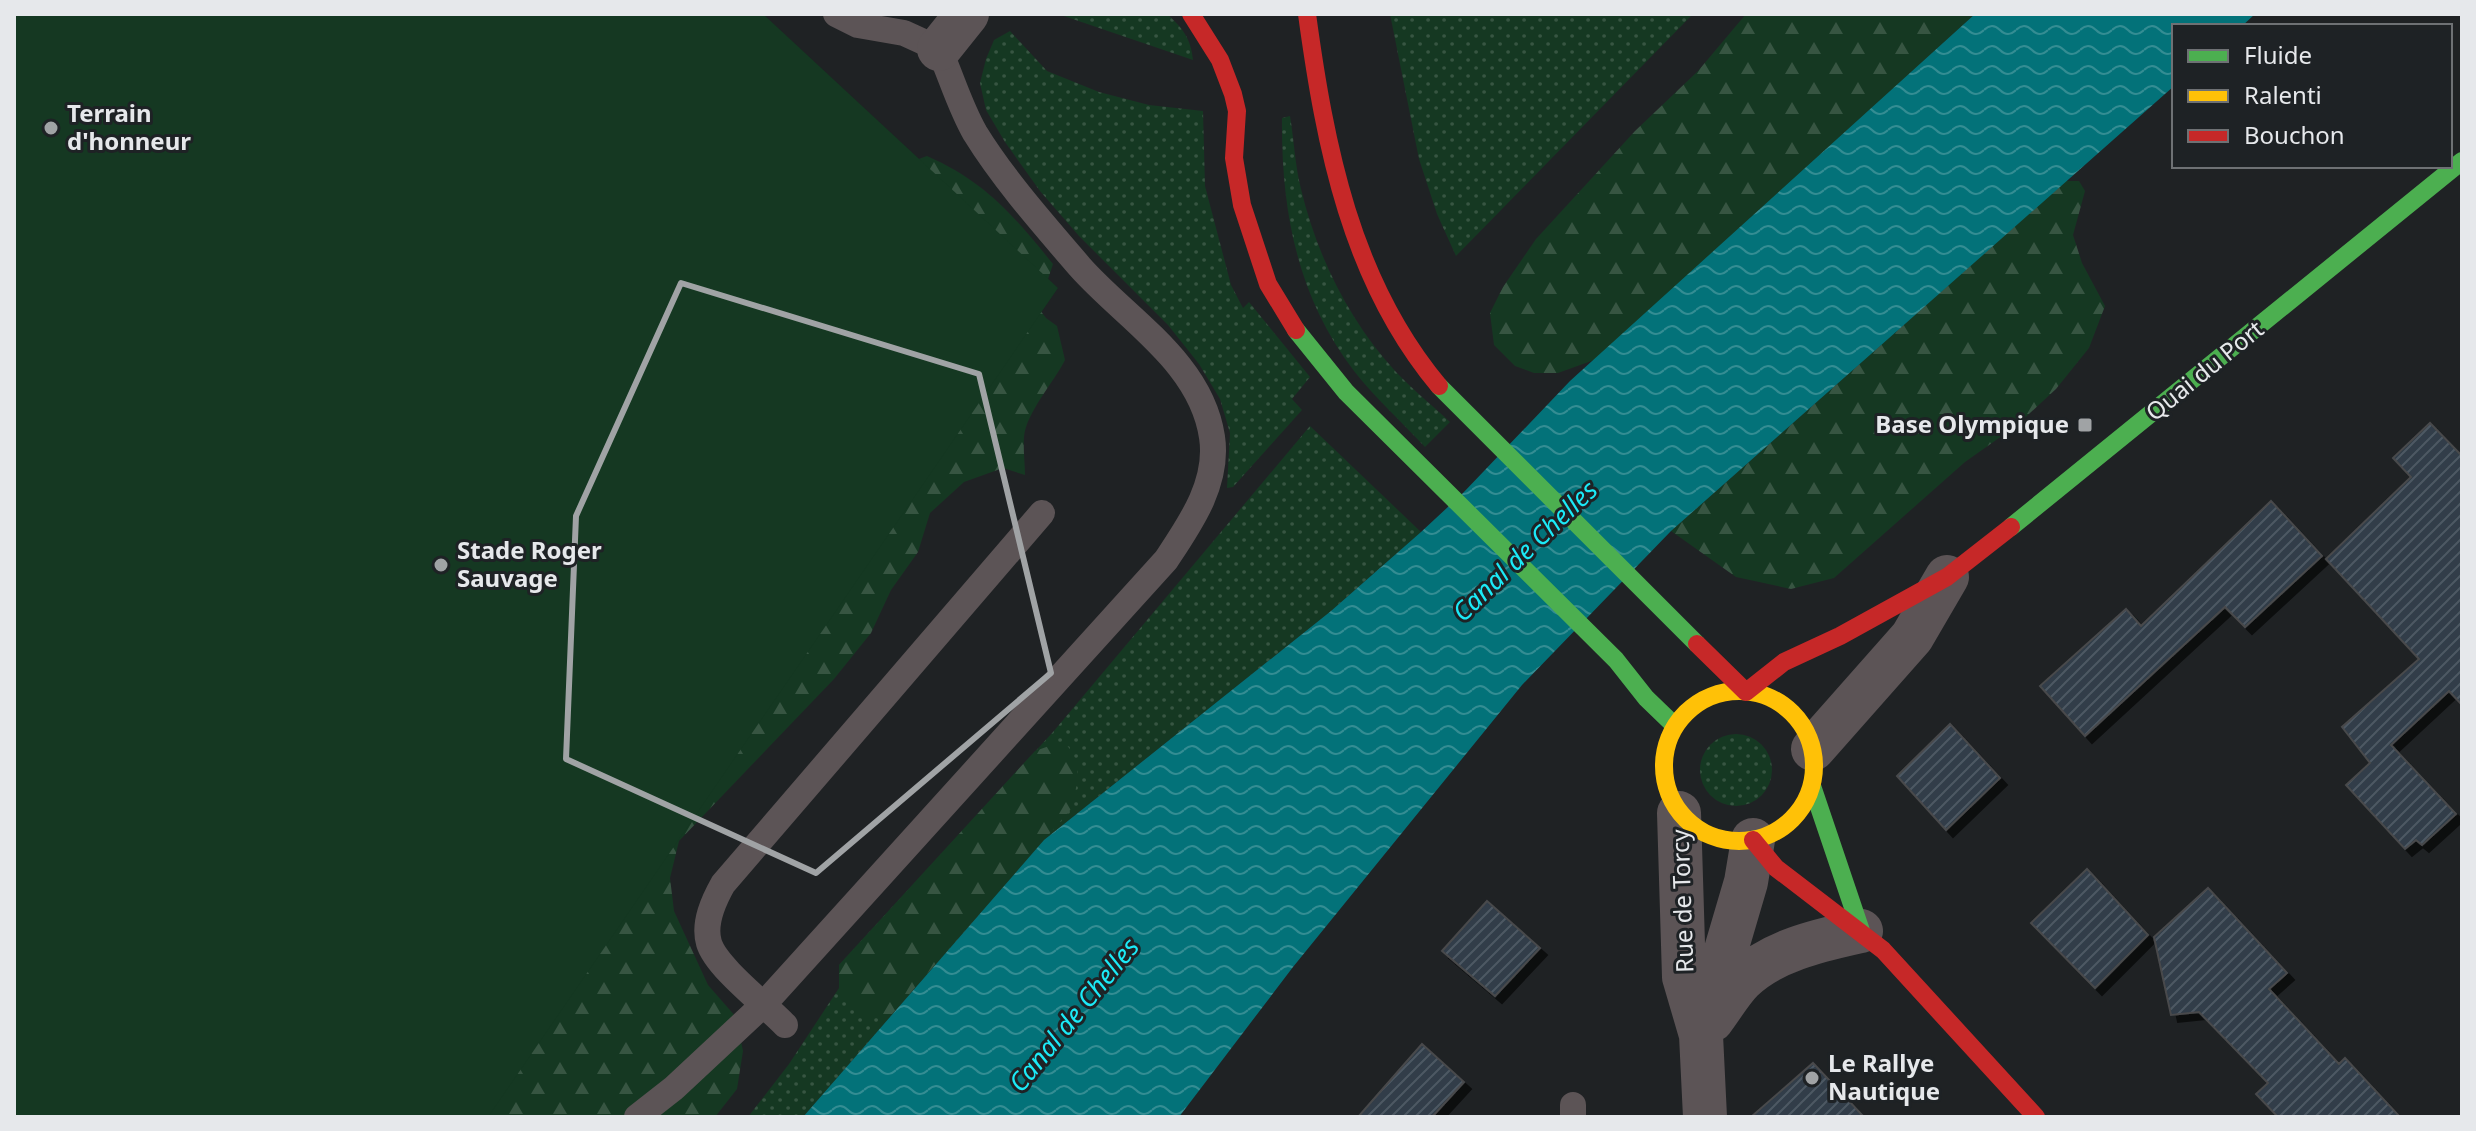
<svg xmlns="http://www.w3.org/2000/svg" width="2476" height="1131" viewBox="0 0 2476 1131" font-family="'Noto Sans',sans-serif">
<defs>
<pattern id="green-dots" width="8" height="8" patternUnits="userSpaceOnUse" patternTransform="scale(2)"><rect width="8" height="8" fill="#153822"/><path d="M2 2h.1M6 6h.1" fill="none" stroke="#375542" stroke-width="1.8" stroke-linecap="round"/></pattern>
<pattern id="forest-firs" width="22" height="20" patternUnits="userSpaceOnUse" patternTransform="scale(2)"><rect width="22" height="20" fill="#153822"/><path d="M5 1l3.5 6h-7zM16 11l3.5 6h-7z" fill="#375542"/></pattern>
<pattern id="water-waves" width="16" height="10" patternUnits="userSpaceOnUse" patternTransform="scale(2)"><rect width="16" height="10" fill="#037279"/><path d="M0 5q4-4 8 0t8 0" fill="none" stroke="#348d93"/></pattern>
<pattern id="building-hatch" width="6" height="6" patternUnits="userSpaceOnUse" patternTransform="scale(2)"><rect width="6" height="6" fill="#303c48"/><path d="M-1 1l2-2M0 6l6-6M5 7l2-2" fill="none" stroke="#4e5863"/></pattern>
<filter id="shadow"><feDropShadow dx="7" dy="7" stdDeviation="0" flood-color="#0009"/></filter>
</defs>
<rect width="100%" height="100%" fill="#1f2224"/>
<path fill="url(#green-dots)" d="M 1058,14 L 1167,14 C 1183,28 1191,39 1193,60 Z
M 1390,14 L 1693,14 L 1456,256 L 1437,214 L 1419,159 Z
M 1010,31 L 1047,71 L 1099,92 L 1149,105 L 1203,111 L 1205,186 L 1231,285 L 1243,308 L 1249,302 L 1310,377 L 1292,399 L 1302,410 L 1233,487 L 1227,488 L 1230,433 L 1220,399 L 1199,364 L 1168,325 L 1079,236 L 1040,191 L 1005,142 L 986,110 L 980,83 L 986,59 L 994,40 Z
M 1290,116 C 1294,140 1295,166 1301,189 C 1317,256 1349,321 1396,372 C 1413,390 1432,405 1450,422 L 1425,447 C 1402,422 1375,398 1354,371 C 1297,297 1281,209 1282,118 Z
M 1310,426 L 1421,532 L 1331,611 L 1044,840 L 803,1117 L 748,1117 L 789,1064 L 839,988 L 839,965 L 1053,732 Z
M1700 770a36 36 0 1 1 72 0a36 36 0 1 1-72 0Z"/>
<path fill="url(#forest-firs)" d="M 1746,14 L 1975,14 L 1594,360 L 1558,373 L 1534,373 L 1515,366 L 1494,345 L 1490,313 L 1503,287 L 1536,239 L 1635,131 L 1698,71 Z
M 927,156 C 986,182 1013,215 1053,264 L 1048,279 L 1033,301 L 1046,318 L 1057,326 L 1065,360 C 1054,382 1026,413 1024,437 C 1023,449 1025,463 1025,475 L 1003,468 L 964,482 L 930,513 L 918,552 L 891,590 L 871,633 L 834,679 L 679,841 L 670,878 L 674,911 L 708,985 L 736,1017 L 743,1051 L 737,1089 L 715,1117 L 373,1117 L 908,163 Z
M 2066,181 L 2079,181 L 2085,191 L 2073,235 L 2082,263 L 2105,306 L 2089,348 L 2056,389 L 2016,426 L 1965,462 L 1834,578 L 1791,589 L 1736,577 L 1671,531 Z
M 1066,744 C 1084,766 1077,781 1072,808 L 892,1014 L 864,1015 L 839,988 L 839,965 L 1035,751 L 1052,745 Z"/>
<path fill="#153822" d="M 14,14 L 763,14 L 1058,288 L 488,1117 L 14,1117 Z"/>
<path fill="url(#water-waves)" d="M 1975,14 L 2255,14 L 2242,26 L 2174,26 L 2174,86 L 1671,531 L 1522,685 L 1293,967 L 1179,1117 L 803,1117 L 1044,840 L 1331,611 L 1421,532 L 1463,493 L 1570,381 Z"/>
<path fill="url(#building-hatch)" stroke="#484a4c" stroke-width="2" filter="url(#shadow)" d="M 2430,423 L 2462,456 L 2462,705 L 2449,691 L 2391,745 L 2456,814 L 2422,845 L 2416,840 L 2405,849 L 2346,785 L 2370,763 L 2342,727 L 2419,659 L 2326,559 L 2411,477 L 2393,458 Z
M 2271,501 L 2322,556 L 2245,627 L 2225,607 L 2085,736 L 2040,686 L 2126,609 L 2141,626 Z
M 1950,724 L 2000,778 L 1946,830 L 1897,776 Z
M 2087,869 L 2148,935 L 2095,988 L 2031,923 Z
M 2208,888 L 2287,973 L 2269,989 L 2339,1064 L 2345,1058 L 2400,1117 L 2278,1117 L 2256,1094 L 2268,1083 L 2199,1012 L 2171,1015 L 2154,937 Z
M 1487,901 L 1540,948 L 1495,996 L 1442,951 Z
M 1422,1044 L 1464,1082 L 1432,1117 L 1358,1117 Z
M 1813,1063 L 1864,1117 L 1751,1117 Z"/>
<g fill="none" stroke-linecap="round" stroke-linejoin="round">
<path stroke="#5c5456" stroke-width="26" d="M 785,1025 C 766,1005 716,967 709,943 C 703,923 714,900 723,884 L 1042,513
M 1573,1105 L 1573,1117
M 637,1117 L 674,1088 L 764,1004 L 1166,560 C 1190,524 1219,483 1212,437 C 1201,362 1126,319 1080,267 C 1044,225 1004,180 975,133 C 960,107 951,76 939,49 L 904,33 L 858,25 L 836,14"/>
<path stroke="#5c5456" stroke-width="44" d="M 939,49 L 967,14
M 1813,749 L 1912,637 L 1947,577
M 1679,813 L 1684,977 L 1701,1035
M 1712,1020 C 1722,1007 1731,991 1742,980 C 1773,950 1821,940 1861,931
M 1705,1117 L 1701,1035 L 1746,882 L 1753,840"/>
<path stroke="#4caf50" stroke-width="18" d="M 1296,330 L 1346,392 L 1616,660 L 1646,698 L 1675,726
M 1439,386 L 1697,644
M 2011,527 L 2462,161
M 1812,786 L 1861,931"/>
<path stroke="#ffc107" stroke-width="18" d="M1664 766a75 75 0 1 1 150 0a75 75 0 1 1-150 0Z"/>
<path stroke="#c62828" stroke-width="18" d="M 1191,14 L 1220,60 L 1233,94 L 1237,111 L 1234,158 L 1242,205 L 1268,284 L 1296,330
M 1307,14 C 1325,146 1351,281 1439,386
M 1697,644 L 1746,692 L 1784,662 L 1840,636 L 1947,577 L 2011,527
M 1753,840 L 1776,868 L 1883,950 L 2036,1117"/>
</g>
<path fill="none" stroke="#a0a3a5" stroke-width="6" stroke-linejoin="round" d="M 681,283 L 979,374 L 1051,673 L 816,873 L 566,759 L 576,516 Z"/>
<g fill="#a0a3a5" stroke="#1e2225" stroke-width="3">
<circle cx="51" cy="128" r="8"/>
<rect x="2077" y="417" width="16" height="16" rx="4"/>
<circle cx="441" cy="565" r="8"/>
<circle cx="1812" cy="1078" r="8"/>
</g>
<g text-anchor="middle" stroke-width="6" stroke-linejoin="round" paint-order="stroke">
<g font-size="24" font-weight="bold" fill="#e6e8eb" stroke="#1e2225" text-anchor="start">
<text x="67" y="122">Terrain<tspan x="67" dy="28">d'honneur</tspan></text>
<text x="2069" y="433" text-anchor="end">Base Olympique</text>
<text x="457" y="559">Stade Roger<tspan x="457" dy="28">Sauvage</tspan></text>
<text x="1828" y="1072">Le Rallye<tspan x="1828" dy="28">Nautique</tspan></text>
</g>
<g font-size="24" fill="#e6e8eb" stroke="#1e2225">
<text transform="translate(2205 371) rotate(-39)" y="8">Quai du Port</text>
<text transform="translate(1683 901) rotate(-92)" y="8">Rue de Torcy</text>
</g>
<g font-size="26" font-style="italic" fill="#1beaf7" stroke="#1e2225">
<text transform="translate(1525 551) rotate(-44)" y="9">Canal de Chelles</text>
<text transform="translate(1074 1015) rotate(-51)" y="9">Canal de Chelles</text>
</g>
</g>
<rect width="2476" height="1131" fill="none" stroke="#e6e8eb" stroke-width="32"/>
<rect x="2172" y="24" width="280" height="144" fill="#1e2225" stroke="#6e7174" stroke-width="2"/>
<rect x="2188" y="50" width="40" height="12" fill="#4caf50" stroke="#6e7174" stroke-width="2"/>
<text x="2244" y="64" font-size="24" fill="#e6e8eb">Fluide</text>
<rect x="2188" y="90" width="40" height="12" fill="#ffc107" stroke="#6e7174" stroke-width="2"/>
<text x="2244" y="104" font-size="24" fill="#e6e8eb">Ralenti</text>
<rect x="2188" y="130" width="40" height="12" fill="#c62828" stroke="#6e7174" stroke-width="2"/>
<text x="2244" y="144" font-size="24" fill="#e6e8eb">Bouchon</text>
</svg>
